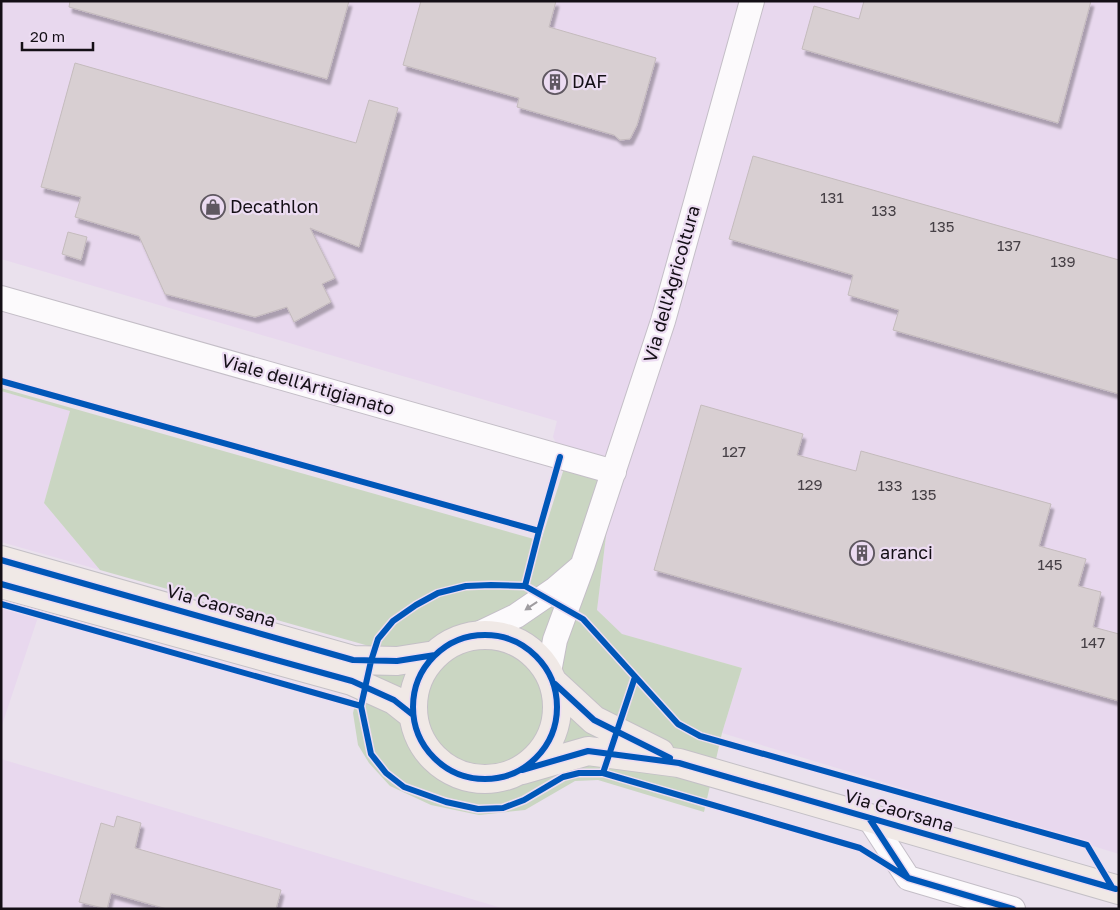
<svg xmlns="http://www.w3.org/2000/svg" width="1120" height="910" viewBox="0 0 1120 910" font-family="'Golos Text',sans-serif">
<defs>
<filter id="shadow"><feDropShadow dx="3" dy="5.5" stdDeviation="1" flood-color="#0004"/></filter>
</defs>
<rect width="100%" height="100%" fill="#eae1ed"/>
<path fill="#e8d8ee" d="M 1,1 L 1119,1 L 1119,854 L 722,733 L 742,668 L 621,634 L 597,610 L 614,471 L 566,462 L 553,437 L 557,421 L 1,259 Z
M 1,391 L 71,411 L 44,503 L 100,570 L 1,542 Z
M 1,602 L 39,614 L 1,728 Z
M 1,759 L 505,909 L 1,909 Z"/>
<path fill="#cad6c2" d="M 1,388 L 541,541 L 566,462 L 614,470 L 597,610 L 622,634 L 742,668 L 722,733 L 704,812 L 598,780 L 575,781 L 525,810 L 479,815 L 431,805 L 390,786 L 369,763 L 358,745 L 353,713 L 369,646 L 100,570 L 44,503 L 70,411 L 1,391 Z"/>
<path fill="#d8cfd2" stroke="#c4bbbd" filter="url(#shadow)" d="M 70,1 L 349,1 L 327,79 L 69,7 Z
M 421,1 L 556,1 L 549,27 L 656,58 L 637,125 L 630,139 L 620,140 L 614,135 L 517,107 L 519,98 L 403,65 Z
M 864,1 L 1091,1 L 1058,123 L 802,49 L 814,6 L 859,19 Z
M 75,63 L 356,143 L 369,100 L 398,108 L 359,247 L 310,228 L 335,278 L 322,284 L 331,302 L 294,322 L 287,307 L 255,317 L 165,294 L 139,236 L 75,217 L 81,197 L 41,187 Z
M 753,156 L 1119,260 L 1119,394 L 893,330 L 899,310 L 848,295 L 853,275 L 729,239 Z
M 68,232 L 87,237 L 81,260 L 62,254 Z
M 701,405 L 803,434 L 797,455 L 856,471 L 861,451 L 1051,504 L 1039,546 L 1086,559 L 1078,586 L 1101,592 L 1093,627 L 1119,634 L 1119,701 L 654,570 Z
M 117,816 L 141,823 L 135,848 L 281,890 L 276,909 L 167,909 L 111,893 L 107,909 L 79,902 L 101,823 L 114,827 Z"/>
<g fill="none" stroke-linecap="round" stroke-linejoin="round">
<defs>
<path id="street" d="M 1,298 L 614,472
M 474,636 L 516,616 L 554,590 L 582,566
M 549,672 L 555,640 L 583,564 L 663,321 L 752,1
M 869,818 L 908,878 L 1013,909"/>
<path id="primary" d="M 1,560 L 353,660 L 397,661 L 435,655
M 1,584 L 352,681 L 394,700 L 413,715
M413 707a72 72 0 1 1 144 0a72 72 0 1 1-144 0Z
M 555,684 L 594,720 L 660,753
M 522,770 L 588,751 L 679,763 L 1119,890"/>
</defs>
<use href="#street" stroke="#c4bec7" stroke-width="26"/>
<use href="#primary" stroke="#c4c0c6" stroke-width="30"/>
<use href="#street" stroke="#fcfafc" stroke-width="24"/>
<use href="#primary" stroke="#f0e9e6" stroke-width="28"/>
<defs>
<path id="cycleway" d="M 1,381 L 539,531 L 525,586
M 539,531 L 560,457
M 1,560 L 353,660 L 397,661 L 435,655
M 1,584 L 352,681 L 394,700 L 413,715
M 1,604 L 361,706 L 371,754 L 386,773 L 404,787 L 446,802 L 478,809 L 503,808 L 524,800 L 563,777 L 579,773 L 603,773 L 860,848 L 908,878
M413 707a72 72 0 1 1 144 0a72 72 0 1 1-144 0Z
M 555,684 L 594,720 L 670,758
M 361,706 L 371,661 L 378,639 L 393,621 L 416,605 L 438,593 L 466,586 L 491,585 L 525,586 L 583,619 L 678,724 L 700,736 L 1087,845 L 1112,887
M 522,770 L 588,751 L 679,763 L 1116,889
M 603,773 L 635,677
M 869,818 L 908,878 L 1013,909"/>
</defs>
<use href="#cycleway" stroke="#ecdcf2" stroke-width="9"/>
<use href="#cycleway" stroke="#0057b8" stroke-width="6"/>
</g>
<defs><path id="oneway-solid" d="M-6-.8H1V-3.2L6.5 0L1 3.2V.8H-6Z" transform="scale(1.25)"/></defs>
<use fill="#9f9ca0" href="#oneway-solid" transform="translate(531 606) rotate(146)"/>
<defs>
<symbol id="building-ring" viewBox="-11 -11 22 22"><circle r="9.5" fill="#ecdcf2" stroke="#5f5861" stroke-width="1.5"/><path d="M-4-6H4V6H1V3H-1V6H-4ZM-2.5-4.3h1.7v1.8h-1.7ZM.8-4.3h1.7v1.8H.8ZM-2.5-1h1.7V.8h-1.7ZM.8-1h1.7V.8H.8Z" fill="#5f5861"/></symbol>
<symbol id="shop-ring" viewBox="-11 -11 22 22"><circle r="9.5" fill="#ecdcf2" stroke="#5f5861" stroke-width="1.5"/><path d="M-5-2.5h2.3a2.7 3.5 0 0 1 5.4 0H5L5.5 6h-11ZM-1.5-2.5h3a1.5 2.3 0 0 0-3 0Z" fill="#5f5861"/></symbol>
</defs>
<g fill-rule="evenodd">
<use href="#building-ring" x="541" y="68" width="28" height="28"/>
<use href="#shop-ring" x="199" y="193" width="28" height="28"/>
<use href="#building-ring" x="848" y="539" width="28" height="28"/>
</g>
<g text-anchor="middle" stroke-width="4.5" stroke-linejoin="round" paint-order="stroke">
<g font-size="15" fill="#464046">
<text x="832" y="203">131</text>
<text x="884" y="216">133</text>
<text x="942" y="232">135</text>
<text x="1009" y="251">137</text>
<text x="1063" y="267">139</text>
<text x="734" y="457">127</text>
<text x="810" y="490">129</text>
<text x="890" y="491">133</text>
<text x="924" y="500">135</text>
<text x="1050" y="570">145</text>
<text x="1093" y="648">147</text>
</g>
<g font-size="18" fill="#140f16" stroke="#ecdcf2" text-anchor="start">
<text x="572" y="88">DAF</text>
<text x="230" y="213">Decathlon</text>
<text x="880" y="559">aranci</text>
</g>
<g font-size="18" fill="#140f16" stroke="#ecdcf2">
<text transform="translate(672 284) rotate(-74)" y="6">Via dell'Agricoltura</text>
<text transform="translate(308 385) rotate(16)" y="6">Viale dell'Artigianato</text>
<text transform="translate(221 606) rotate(16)" y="6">Via Caorsana</text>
<text transform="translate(899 811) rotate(16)" y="6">Via Caorsana</text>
</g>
</g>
<rect width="1120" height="910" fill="none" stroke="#140f16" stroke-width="5"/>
<path d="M22 42v8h71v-8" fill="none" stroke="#140f16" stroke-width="2.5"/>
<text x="30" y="42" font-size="15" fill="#140f16" stroke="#ecdcf2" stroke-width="4" paint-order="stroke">20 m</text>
</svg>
